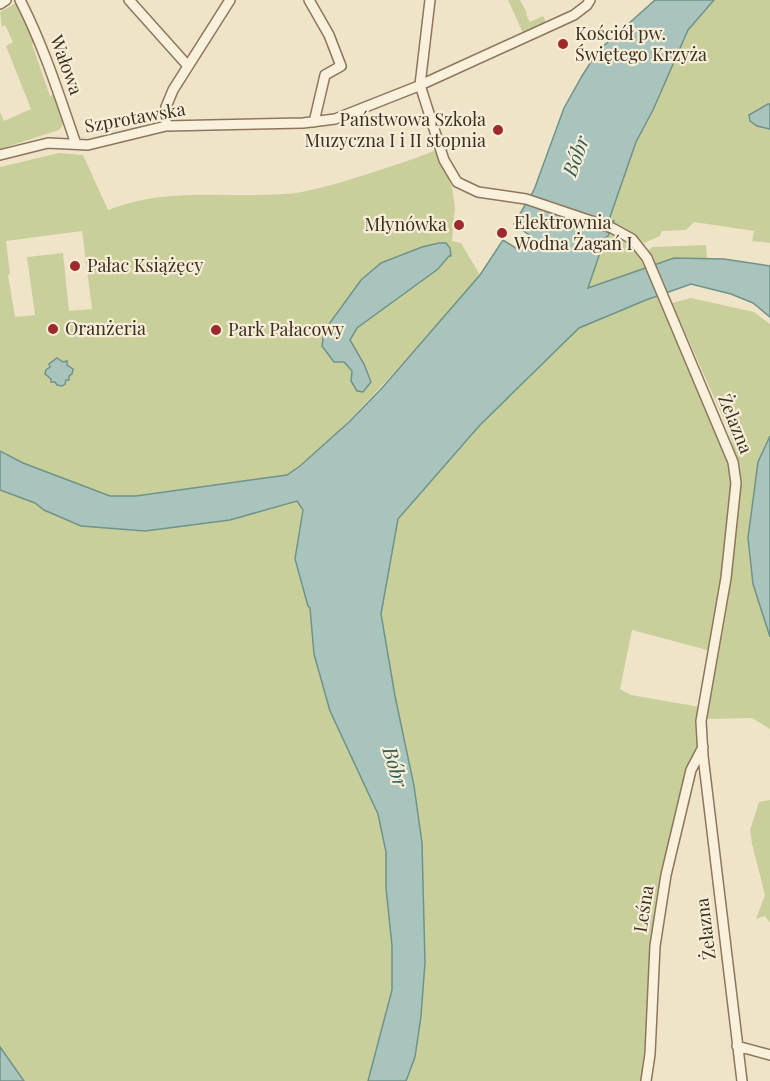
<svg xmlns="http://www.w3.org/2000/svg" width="770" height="1081" viewBox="0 0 770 1081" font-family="'Playfair Display',serif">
<rect width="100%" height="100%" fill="#f0e4c8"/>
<path fill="#c9cf9b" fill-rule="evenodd" d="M 508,0 L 520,0 L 527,13 L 526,15 L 530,22 L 543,16 L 546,22 L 523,33 Z
M 714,0 L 770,0 L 770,104 L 749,115 L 765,128 L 770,129 L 770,243 L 752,241 L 754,231 L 694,222 L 686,230 L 662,231 L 660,236 L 644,243 L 634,234 L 609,220 L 636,142 L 653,110 L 688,30 Z
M 16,3 L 35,41 L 32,44 L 50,96 L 55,94 C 59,106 69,121 59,130 L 0,149 L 0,112 L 4,121 L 31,109 L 6,46 L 13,42 L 5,25 L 2,27 L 0,12 Z
M 437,150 L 452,188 L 455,207 L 452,241 L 461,243 L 480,275 C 440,321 401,366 359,410 C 337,433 314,457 287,475 L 136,496 L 110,496 L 23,463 L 0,451 L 0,167 L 59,153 L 83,155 L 108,210 C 165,187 225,198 284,194 C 304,193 323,187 342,182 C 374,172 406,162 437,150 ZM 82,231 L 92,309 L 69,311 L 63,253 L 27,257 L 35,315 L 15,317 L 8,275 L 10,274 L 6,241 Z
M 609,233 C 628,240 637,251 645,268 L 588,288 L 605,238 Z
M 706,245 L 707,258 L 674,258 L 655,264 L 648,251 L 652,247 Z
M 657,295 L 716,432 L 730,469 L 732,484 L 731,515 L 711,651 L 632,630 L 620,689 L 631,695 L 700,707 L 697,729 L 698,748 L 690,761 L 684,791 L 668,853 L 641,1081 L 406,1081 L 415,1057 L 421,1016 L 425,963 L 414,786 L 395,696 L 381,614 L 398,519 L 480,425 L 579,328 Z
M 691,298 L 754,312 L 770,324 L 770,436 L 758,462 L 748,538 L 770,637 L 770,729 L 752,718 L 707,719 L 728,599 L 741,480 L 729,431 L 672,303 Z
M 0,490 L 35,503 L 44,510 L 81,526 L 145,531 L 230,520 L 297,501 L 303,510 L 295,559 L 308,606 L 310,608 L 330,711 L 378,814 L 386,852 L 386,888 L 392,946 L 392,990 L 368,1081 L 24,1081 L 0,1047 Z
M 770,800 L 770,923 L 765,916 L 756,919 L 765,895 L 752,844 L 750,830 L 759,802 Z"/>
<path fill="#a9c4bc" stroke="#6f938a" stroke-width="1.5" d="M 655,0 L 714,0 L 688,30 L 653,110 L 636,142 L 609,220 L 614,221 L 608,236 L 605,238 L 588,288 L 674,258 L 724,259 L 770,266 L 770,317 L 753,303 L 731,294 L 691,284 L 646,300 L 579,328 L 480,425 L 398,519 L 381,614 L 395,696 L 414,786 L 422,843 L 425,963 L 421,1016 L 415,1057 L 406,1081 L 368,1081 L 392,990 L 392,946 L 386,888 L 386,852 L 378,814 L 330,711 L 314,654 L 310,608 L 308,606 L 295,559 L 303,510 L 297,501 L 230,520 L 145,531 L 81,526 L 44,510 L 35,503 L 0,490 L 0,451 L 23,463 L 110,496 L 136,496 L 287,475 L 300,466 L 349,422 L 382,388 L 480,275 L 503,240 L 519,250 L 529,235 L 514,224 L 534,190 L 564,108 L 582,76 L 598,51 Z
M 768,104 L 770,104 L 770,129 L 757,126 L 750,121 L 749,115 Z
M 439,243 L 446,243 L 450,248 L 451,256 L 449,256 L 438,269 L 357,328 L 350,340 L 364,364 L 371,382 L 363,392 L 357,391 L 351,381 L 352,371 L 344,362 L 334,362 L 322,346 L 324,331 L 361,280 L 381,263 L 422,247 Z
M 57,358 L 63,362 L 67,361 L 67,365 L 73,369 L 72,374 L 69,376 L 69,380 L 66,380 L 65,384 L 62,386 L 57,385 L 55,382 L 51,382 L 51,379 L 45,374 L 46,370 L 50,367 L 49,364 Z
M 770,436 L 770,637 L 753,584 L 748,538 L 758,462 Z
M 0,1047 L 24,1081 L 0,1081 Z"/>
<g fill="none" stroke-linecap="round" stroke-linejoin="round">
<defs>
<path id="minor" d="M 20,0 C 44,47 59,95 76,144
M 129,0 L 188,66
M 309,0 L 329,35 L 341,66 L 325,75 L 314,122
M 430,0 L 420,85 L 444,160 L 457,182 L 478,192 L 526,199 L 612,228 L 632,239 L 647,258 L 733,462 L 736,483 L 726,578 L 701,721 L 703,756 L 742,1081
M 0,4 L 6,0
M 166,126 L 166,107 L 173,90 L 230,0
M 0,155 L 48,143 L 88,145 L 166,126 L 303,123 L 335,119 L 416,87 L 574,15 L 587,5 L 590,0
M 737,1046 L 770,1055
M 646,1081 L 650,1054 L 655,946 L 666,875 L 691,770 L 703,747"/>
</defs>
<use href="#minor" stroke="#8d765c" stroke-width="12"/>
<use href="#minor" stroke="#faf1dc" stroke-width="9"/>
</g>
<g fill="#9e2a2b" stroke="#f7eed8" stroke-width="2">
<circle cx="563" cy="44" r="6"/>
<circle cx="498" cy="130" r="6"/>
<circle cx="459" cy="225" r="6"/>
<circle cx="502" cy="233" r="6"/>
<circle cx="75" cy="266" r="6"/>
<circle cx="53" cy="329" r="6"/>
<circle cx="216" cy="330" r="6"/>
</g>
<g text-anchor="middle" stroke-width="4.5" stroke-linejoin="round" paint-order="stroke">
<g font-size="18" fill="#3d2e20" stroke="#f7eed8" text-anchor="start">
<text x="575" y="40">Kościół pw.<tspan x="575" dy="21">Świętego Krzyża</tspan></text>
<text x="486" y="126" text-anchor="end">Państwowa Szkoła<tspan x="486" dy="21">Muzyczna I i II stopnia</tspan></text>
<text x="514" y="229">Elektrownia<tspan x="514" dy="21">Wodna Żagań I</tspan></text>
<text x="447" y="231" text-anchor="end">Młynówka</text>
<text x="87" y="272">Pałac Książęcy</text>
<text x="65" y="335">Oranżeria</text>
<text x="228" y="336">Park Pałacowy</text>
</g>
<g font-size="18" fill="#3d2e20" stroke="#f7eed8">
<text transform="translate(66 65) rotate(70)" y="6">Wałowa</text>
<text transform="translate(135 118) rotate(-10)" y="6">Szprotawska</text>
<text transform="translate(735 424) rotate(68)" y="6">Żelazna</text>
<text transform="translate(644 909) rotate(-81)" y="6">Leśna</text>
<text transform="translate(706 929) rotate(-97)" y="6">Żelazna</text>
</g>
<g font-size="20" font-style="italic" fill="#2f5d5a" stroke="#f7eed8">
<text transform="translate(576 156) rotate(-70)" y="7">Bóbr</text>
<text transform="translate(395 767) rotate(73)" y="7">Bóbr</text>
</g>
</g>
</svg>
